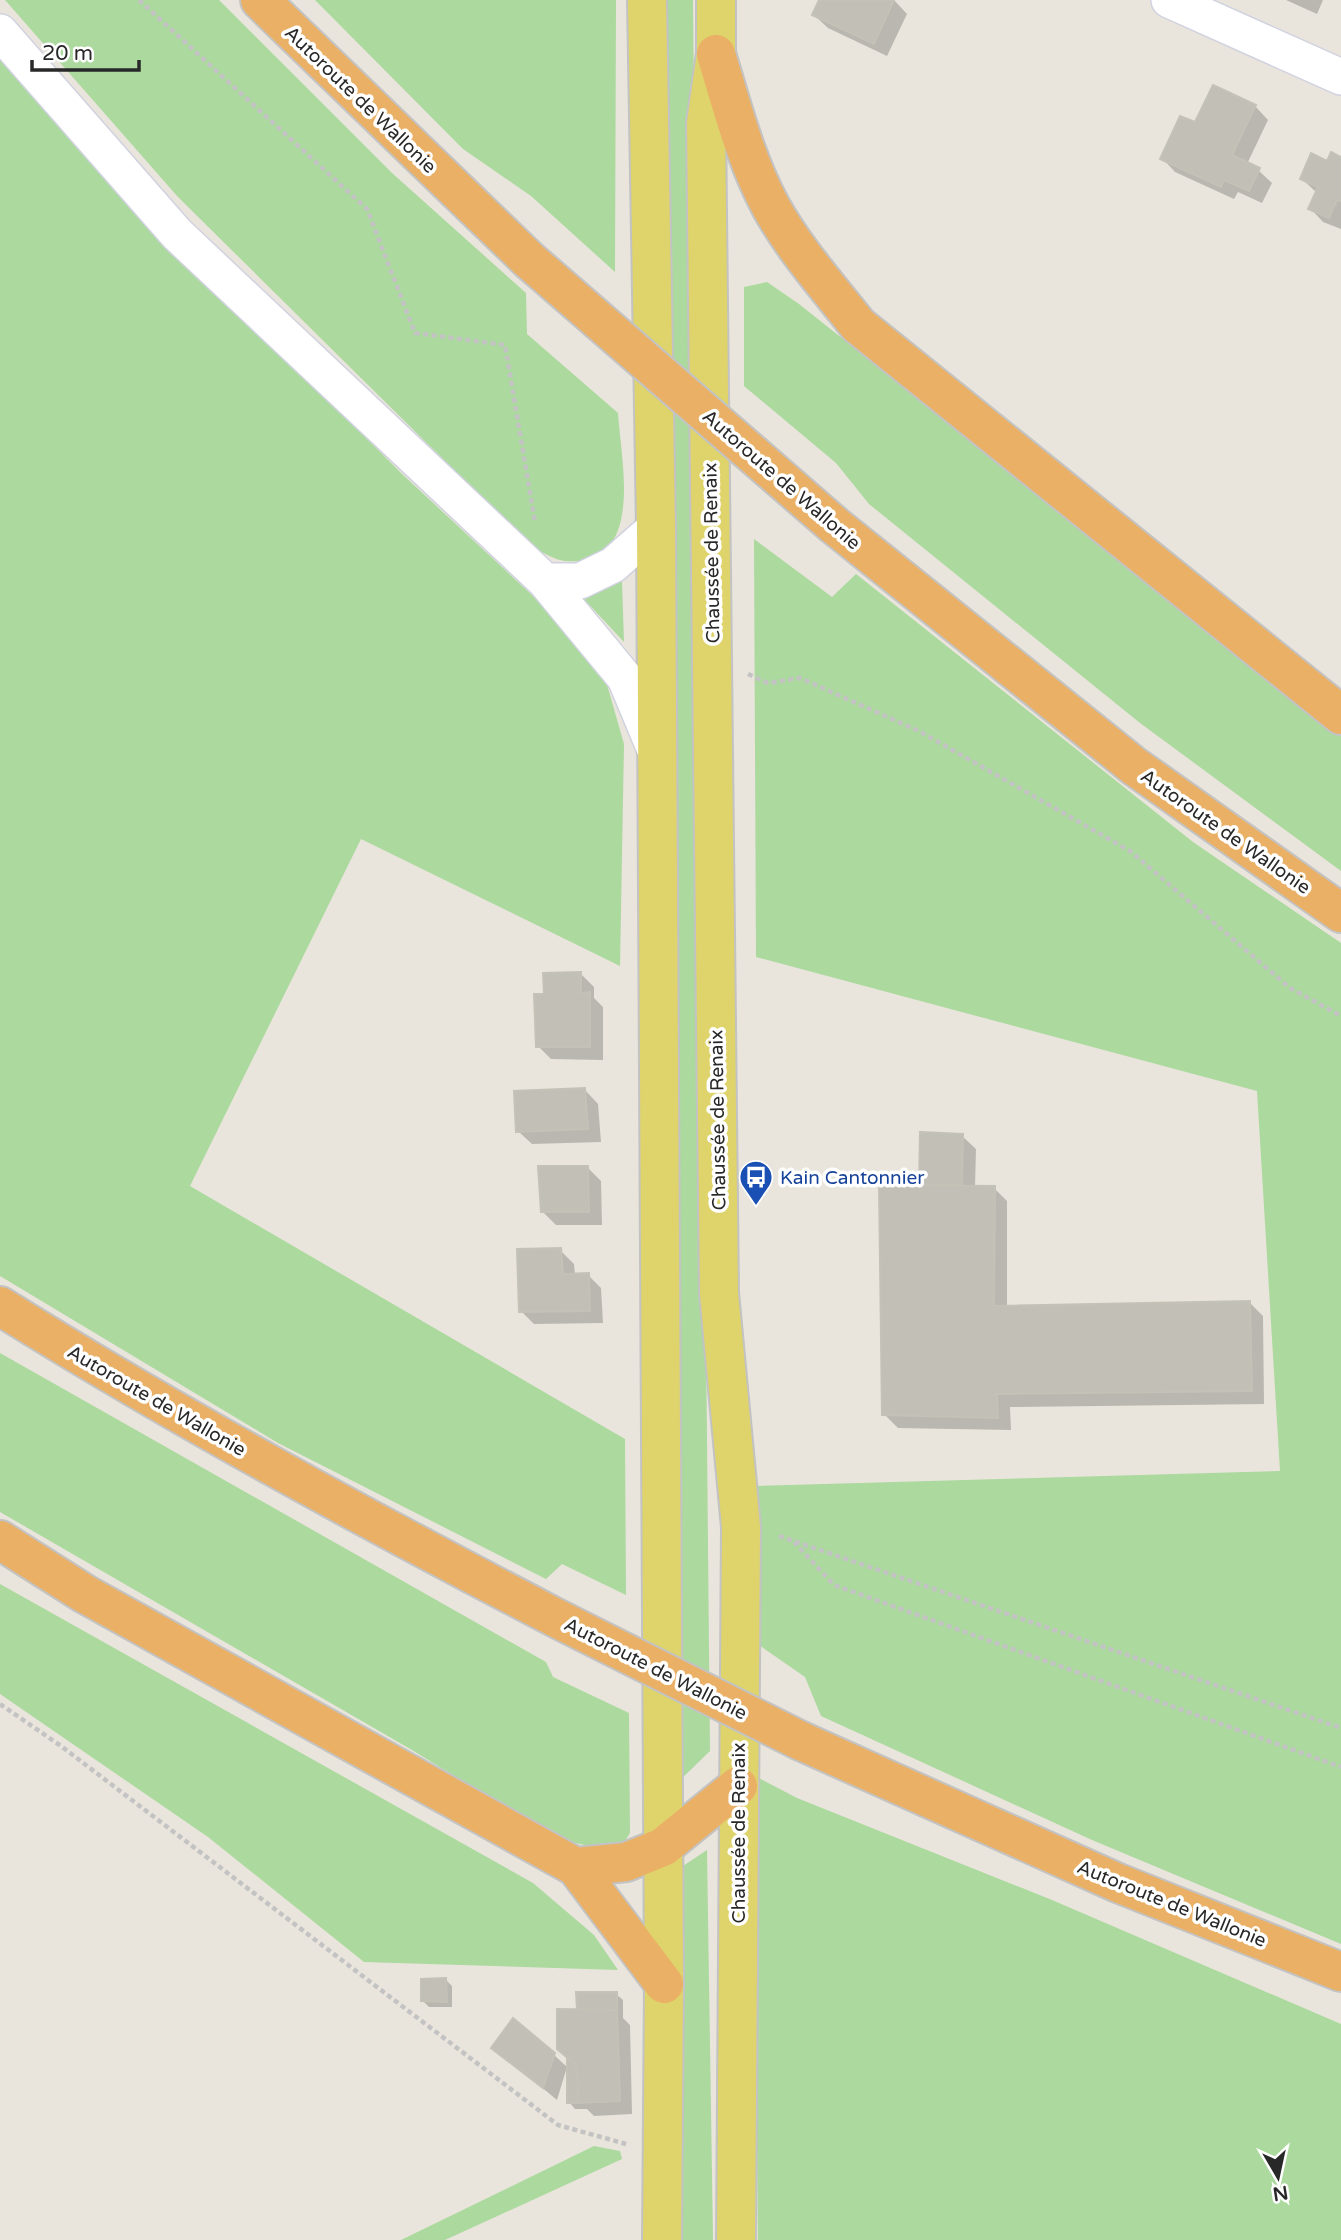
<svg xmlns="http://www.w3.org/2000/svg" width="1341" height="2240" viewBox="0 0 1341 2240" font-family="'Varela Round',sans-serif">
<rect width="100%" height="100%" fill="#e9e5dc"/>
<path fill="#abd99e" d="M 5,0 L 219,0 L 392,173 L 526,293 L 527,334 L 618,413 C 621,462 646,567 565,561 C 555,560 543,552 534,549 L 178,197 Z
M 315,0 L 616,0 L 615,272 L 531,196 L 463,149 Z
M 663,0 L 693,0 L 710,1751 L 674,1786 Z
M 0,53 L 137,207 L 401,473 L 548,610 L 606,681 L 624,744 L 620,966 L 361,839 L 190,1186 L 625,1439 L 626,1595 L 562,1564 L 546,1579 L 278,1443 L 0,1276 Z
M 767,282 L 799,304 L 1341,736 L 1341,871 L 1140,723 L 869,504 L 836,463 L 744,386 L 744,287 Z
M 754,539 L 832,597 L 856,574 L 1193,842 L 1341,943 L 1341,1944 L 1092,1840 L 821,1716 L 805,1677 L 753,1641 L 754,1486 L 1280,1471 L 1257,1091 L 756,957 Z
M 622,581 L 624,642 L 582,597 Z
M 0,1353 L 546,1662 L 553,1677 L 629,1713 L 630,1833 L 622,1846 L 603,1849 L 557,1839 L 412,1750 L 0,1512 Z
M 0,1584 L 533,1883 L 594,1935 L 618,1970 L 364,1962 L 208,1837 L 0,1694 Z
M 753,1775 L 797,1798 L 1052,1900 L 1341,2024 L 1341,2240 L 758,2240 Z
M 707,1850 L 713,2240 L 674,2240 L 674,1872 Z
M 594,2146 L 620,2151 L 622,2159 L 445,2240 L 401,2240 Z"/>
<path fill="#0003" d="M 821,0 L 894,0 L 907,14 L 887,56 L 828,28 L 814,15 Z
M 1286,0 L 1323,0 L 1317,14 Z
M 1255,106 L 1268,120 L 1247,164 L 1258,170 L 1272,183 L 1262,203 L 1238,192 L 1234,199 L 1175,172 L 1162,158 L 1196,125 Z
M 1341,158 L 1341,229 L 1323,222 L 1310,208 L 1317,193 L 1302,179 Z
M 581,974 L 594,987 L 594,998 L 603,1007 L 603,1060 L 551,1059 L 538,1046 L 546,995 Z
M 585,1090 L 598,1104 L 601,1142 L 532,1144 L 518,1131 Z
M 921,1134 L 962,1136 L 976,1149 L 975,1187 L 994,1188 L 1007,1201 L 1007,1307 L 1249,1302 L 1263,1316 L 1264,1404 L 1010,1407 L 1011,1430 L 898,1428 L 884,1414 L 921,1187 Z
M 587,1167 L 601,1181 L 602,1225 L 556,1225 L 543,1212 Z
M 560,1250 L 574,1264 L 575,1275 L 588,1275 L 601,1288 L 603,1323 L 534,1324 L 521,1311 Z
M 446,1980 L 452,1986 L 452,2007 L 429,2007 L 423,2001 Z
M 616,1994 L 623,2000 L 623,2018 L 630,2025 L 632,2114 L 594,2116 L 587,2109 L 575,2109 L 569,2102 L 581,2011 L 578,2009 Z
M 494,2048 L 553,2054 L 567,2067 L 557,2100 Z"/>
<path fill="#c2bfb7" stroke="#c4c1b6" stroke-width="2" d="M 819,0 L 894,0 L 874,44 L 812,15 Z
M 1213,85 L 1256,105 L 1232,155 L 1260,168 L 1249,191 L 1224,180 L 1221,187 L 1160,159 L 1180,116 L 1195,122 Z
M 1331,152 L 1341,157 L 1341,201 L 1337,200 L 1329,218 L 1308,209 L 1318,187 L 1300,179 L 1311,153 L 1327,161 Z
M 581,972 L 581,993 L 590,992 L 590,1047 L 536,1047 L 534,994 L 544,994 L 543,973 Z
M 585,1088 L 588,1129 L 516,1132 L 514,1091 Z
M 920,1132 L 963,1134 L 962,1185 L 919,1185 Z
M 538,1166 L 588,1166 L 589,1212 L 541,1212 Z
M 879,1185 L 995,1186 L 994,1306 L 1250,1301 L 1252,1391 L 997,1394 L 998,1418 L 882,1415 Z
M 561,1248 L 563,1274 L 589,1273 L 590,1311 L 519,1312 L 517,1249 Z
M 446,1978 L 447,2002 L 421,2001 L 421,1979 Z
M 576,1992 L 617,1992 L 617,2010 L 577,2009 Z
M 557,2009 L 617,2010 L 620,2101 L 579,2103 L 576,2065 L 557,2049 Z
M 513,2018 L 555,2053 L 543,2088 L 491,2048 Z
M 567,2057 L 576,2065 L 579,2103 L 567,2103 Z"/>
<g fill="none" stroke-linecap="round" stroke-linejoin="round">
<defs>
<path id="minor" d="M 1169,0 L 1341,77
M 0,32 L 177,234 L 545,581
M 655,750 L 625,678 L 545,581 L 580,581 L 613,565 L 656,527"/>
<path id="primary" d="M 647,0 L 656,527 L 664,1984 L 662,2240
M 716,0 L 716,54 L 706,123 L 719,1293 L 741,1527 L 736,2240"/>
<path id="motorway" d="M 260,0 L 529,260
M 716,54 C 732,106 745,159 771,207 C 795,250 828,287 858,325 L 1341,715
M 834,525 L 1134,766 L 1341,913
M 0,1306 C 181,1419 368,1520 558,1619
M 0,1540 L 85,1594 L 576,1867 L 664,1984
M 801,1741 L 1118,1883 L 1341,1972
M 576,1867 L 626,1862 L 663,1847 L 738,1786"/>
</defs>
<use href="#minor" stroke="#d1d2e0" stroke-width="38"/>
<use href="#primary" stroke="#c3c3c3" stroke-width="42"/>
<use href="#motorway" stroke="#c3c3c3" stroke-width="42"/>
<path stroke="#c3c3c3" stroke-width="4.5" stroke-dasharray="5 3.5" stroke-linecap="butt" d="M 139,0 L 367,209 L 415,333 L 505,345 L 535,522
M 748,674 L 768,683 L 800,678 L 919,731 L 1130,851 L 1290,988 L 1341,1016
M 779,1536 L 1341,1728
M 794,1542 L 834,1585 L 1341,1767
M 0,1704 L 61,1746 L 558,2125 L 626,2144"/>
<use href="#minor" stroke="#fff" stroke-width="35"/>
<use href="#primary" stroke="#dfd36b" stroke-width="38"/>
<use href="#motorway" stroke="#eab066" stroke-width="38"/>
<defs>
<path id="motorway-bridge" d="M 529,260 L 834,525
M 558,1619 L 801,1741"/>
</defs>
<use href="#motorway-bridge" stroke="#c3c3c3" stroke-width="42" stroke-linecap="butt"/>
<use href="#motorway-bridge" stroke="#eab066" stroke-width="38"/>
</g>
<defs>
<symbol id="bus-pin" viewBox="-11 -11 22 30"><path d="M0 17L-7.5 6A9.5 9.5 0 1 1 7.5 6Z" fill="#1a4fb4" stroke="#fff"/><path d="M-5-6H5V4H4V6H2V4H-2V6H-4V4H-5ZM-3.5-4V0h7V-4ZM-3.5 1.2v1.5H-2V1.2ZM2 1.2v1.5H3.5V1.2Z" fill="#fff"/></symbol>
</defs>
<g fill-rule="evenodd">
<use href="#bus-pin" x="737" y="1158" width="38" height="52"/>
</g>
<g text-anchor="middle" stroke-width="7" stroke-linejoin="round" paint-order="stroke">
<g font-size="19" fill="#282828" stroke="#fff">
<text transform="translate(361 99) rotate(44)" y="7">Autoroute de Wallonie</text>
<text transform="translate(782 479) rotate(41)" y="7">Autoroute de Wallonie</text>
<text transform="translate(711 553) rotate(-91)" y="7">Chaussée de Renaix</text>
<text transform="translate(1226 831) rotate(35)" y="7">Autoroute de Wallonie</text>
<text transform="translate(717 1120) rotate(-91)" y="7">Chaussée de Renaix</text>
<text transform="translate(157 1400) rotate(30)" y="7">Autoroute de Wallonie</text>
<text transform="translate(656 1668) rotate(27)" y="7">Autoroute de Wallonie</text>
<text transform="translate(738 1833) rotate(-90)" y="7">Chaussée de Renaix</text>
<text transform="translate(1172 1903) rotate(22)" y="7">Autoroute de Wallonie</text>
</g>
<g font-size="19" fill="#164399" stroke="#fff" text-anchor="start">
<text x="780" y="1184">Kain Cantonnier</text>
</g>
</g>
<g transform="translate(1278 2177) rotate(171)" stroke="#ffffff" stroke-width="5" paint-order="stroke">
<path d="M0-5L12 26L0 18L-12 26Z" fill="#282828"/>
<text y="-10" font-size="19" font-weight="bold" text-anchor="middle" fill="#282828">N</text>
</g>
<path d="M32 60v10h107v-10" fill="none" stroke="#282828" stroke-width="3.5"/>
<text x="42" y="60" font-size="21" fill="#282828" stroke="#ffffff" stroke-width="5" paint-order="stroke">20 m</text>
</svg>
